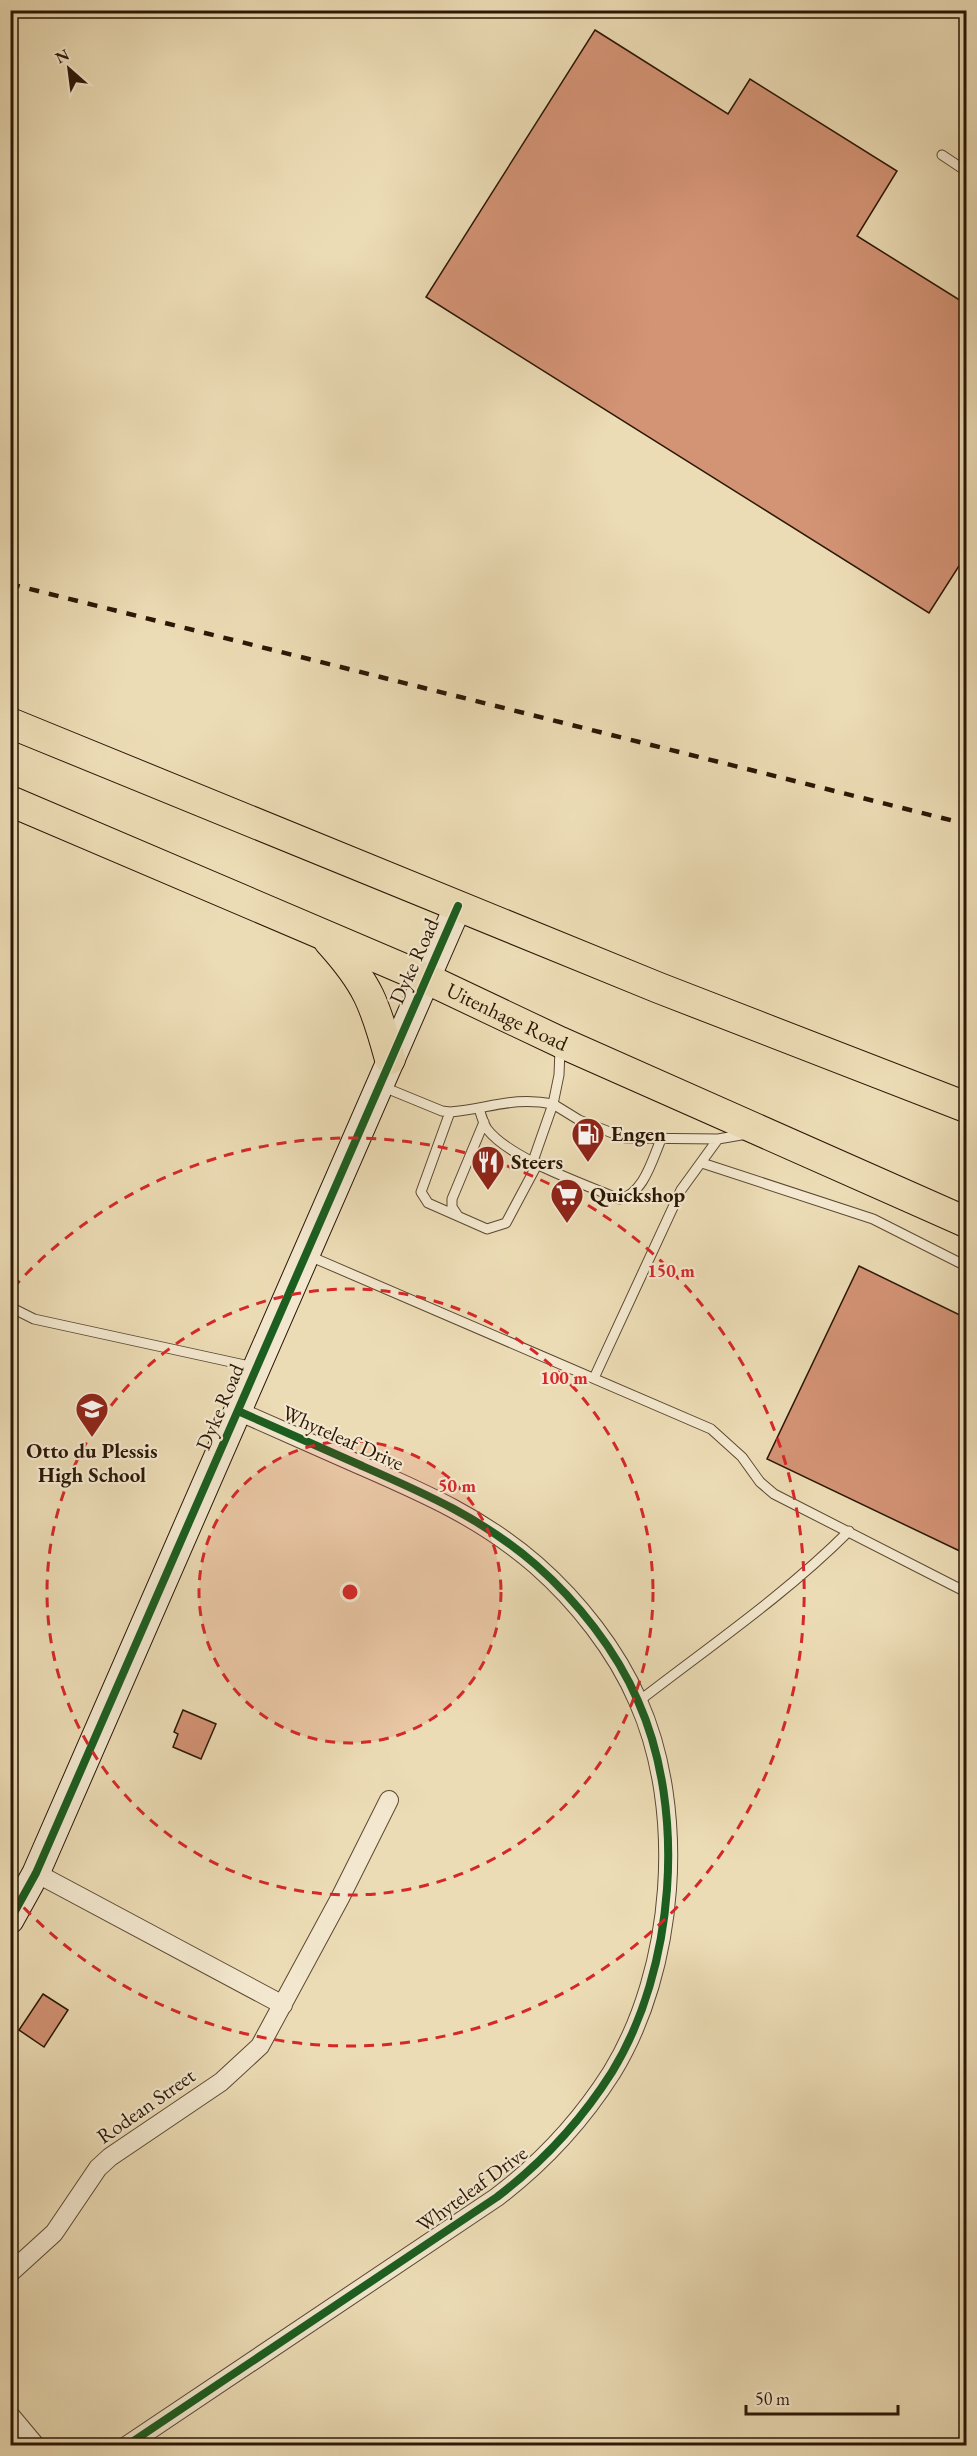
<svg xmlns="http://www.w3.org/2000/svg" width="977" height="2456" viewBox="0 0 977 2456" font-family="'EB Garamond',serif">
<rect width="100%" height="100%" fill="#ecdcb5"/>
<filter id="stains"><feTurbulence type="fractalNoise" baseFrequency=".00333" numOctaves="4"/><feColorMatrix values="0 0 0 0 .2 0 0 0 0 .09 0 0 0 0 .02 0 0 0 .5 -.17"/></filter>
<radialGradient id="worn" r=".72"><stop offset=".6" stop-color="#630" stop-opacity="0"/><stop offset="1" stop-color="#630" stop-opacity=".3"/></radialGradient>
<path fill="#d39375" stroke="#2b1605" stroke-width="1.5" d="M 595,30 L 728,114 L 750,79 L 897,171 L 857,236 L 966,304 L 966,555 L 929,613 L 426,297 Z
M 859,1266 L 966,1318 L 966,1554 L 767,1459 Z
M 183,1710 L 216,1724 L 201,1759 L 173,1747 L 178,1734 L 174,1732 Z
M 43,1994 L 68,2010 L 44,2047 L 19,2030 Z"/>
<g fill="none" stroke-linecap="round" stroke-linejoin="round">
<defs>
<path id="lane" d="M 942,155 L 966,171
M 560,1049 L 559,1075 L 553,1104 L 579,1120 L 625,1138 L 718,1139 L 747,1134
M 381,1086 L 442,1111 L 450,1112 C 488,1109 513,1096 553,1104 L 533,1161
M 479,1108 C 481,1115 483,1123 487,1129 C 510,1159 584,1184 619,1199 C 644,1195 653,1157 662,1137
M 450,1112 L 421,1192 L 428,1203 L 487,1229 L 506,1223 L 538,1163
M 702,1163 L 873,1219 L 966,1266
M 458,1216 L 452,1207 L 452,1199 L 484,1122
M 307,1255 L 711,1429 L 742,1457 L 760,1482 L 774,1494 L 966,1592
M 10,1307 L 34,1319 L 254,1367
M 594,1378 L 681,1190 L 718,1139
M 639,1701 C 710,1646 785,1595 849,1531"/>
<path id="street" d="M 36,1873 L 283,2005
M 10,2273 L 54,2233 L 98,2168 L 110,2157 L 221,2082 L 260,2046 L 340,1898 L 389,1800
M 10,2415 L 36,2446
M 126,2446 L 497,2197 C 543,2162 581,2121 612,2072 C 675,1969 687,1811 638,1701 C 616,1650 577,1601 536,1565 C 482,1518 424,1493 360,1465 C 319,1447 279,1429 238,1411"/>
<path id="secondary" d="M 10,1920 L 36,1873 L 458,906"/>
<g id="primary">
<path d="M 10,723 L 659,988 L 966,1107"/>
<path id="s1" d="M 10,801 L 425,978 L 560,1042 L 966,1222"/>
<path d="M 329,941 C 368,984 375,1004 390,1059"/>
</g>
</defs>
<use href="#lane" stroke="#5b4831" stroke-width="11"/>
<use href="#street" stroke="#5b4831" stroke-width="20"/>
<use href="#secondary" stroke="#2b1605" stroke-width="29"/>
<use href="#primary" stroke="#2b1605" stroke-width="32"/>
<use href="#lane" stroke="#f3e8cf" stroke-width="9"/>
<use href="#street" stroke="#f3e8cf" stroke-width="18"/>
<use href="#secondary" stroke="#f3e8cf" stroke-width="27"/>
<use href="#primary" stroke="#ecdcb5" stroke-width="30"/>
<path stroke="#2b1605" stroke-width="4.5" stroke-dasharray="10 10" stroke-linecap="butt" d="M 10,584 L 966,824"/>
<defs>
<path id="cycleway" d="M 10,1920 L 36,1873 L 458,906
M 126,2446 L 497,2197 C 543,2162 581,2121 612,2072 C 675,1969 687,1811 638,1701 C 616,1650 577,1601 536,1565 C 482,1518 424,1493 360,1465 C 319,1447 279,1429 238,1411"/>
</defs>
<use href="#cycleway" stroke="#f3e8cf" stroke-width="11"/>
<use href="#cycleway" stroke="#1b5e20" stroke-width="8"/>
</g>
<circle cx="350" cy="1592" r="151" fill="#d62828" fill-opacity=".12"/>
<g fill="none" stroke="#d62828" stroke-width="3" stroke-dasharray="10 8">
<circle cx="350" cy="1592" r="151"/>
<circle cx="350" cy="1592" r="303"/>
<path d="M13 1288A454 454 0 1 1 13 1896"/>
</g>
<defs>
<symbol id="fuel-pin" viewBox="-11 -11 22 30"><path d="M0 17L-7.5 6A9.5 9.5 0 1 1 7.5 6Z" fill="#8f2418" stroke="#f3e8cf"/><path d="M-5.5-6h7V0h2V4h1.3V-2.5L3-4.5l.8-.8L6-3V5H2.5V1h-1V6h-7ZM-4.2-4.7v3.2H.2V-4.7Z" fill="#fff"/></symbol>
<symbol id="restaurant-pin" viewBox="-11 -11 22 30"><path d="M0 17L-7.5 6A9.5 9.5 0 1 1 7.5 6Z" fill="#8f2418" stroke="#f3e8cf"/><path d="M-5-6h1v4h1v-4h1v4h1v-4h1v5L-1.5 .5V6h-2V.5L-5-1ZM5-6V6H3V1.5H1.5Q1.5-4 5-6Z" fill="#fff"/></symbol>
<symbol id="supermarket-pin" viewBox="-11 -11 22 30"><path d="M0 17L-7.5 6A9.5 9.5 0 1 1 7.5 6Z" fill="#8f2418" stroke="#f3e8cf"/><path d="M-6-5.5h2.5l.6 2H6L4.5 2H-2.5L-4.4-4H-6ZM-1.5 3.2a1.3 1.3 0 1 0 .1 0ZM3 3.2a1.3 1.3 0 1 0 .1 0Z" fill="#fff"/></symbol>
<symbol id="school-pin" viewBox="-11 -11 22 30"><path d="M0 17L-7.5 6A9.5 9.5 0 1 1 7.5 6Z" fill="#8f2418" stroke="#f3e8cf"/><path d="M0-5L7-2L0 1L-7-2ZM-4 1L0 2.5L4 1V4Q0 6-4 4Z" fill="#fff"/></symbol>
</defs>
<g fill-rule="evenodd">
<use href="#fuel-pin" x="569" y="1115" width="38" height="52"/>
<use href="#restaurant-pin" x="469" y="1143" width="38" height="52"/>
<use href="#supermarket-pin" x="548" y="1176" width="38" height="52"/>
<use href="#school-pin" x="73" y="1390" width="38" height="52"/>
</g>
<g text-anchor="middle" stroke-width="4.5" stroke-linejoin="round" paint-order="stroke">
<g font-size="21" fill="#2b1605" stroke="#f3e8cf">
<text transform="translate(414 961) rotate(-66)" y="7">Dyke Road</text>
<text dy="7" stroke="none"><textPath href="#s1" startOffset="542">Uitenhage Road</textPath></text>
<text transform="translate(220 1407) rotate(-67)" y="7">Dyke Road</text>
<text transform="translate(343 1438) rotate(24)" y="7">Whyteleaf Drive</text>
<text transform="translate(146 2106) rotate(-35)" y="7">Rodean Street</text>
<text transform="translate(472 2189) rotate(-36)" y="7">Whyteleaf Drive</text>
</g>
<g font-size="21" font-weight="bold" fill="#2b1605" stroke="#f3e8cf" text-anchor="start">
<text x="611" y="1141">Engen</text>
<text x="511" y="1169">Steers</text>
<text x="590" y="1202">Quickshop</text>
<text x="92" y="1458" text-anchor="middle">Otto du Plessis<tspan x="92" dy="24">High School</tspan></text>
</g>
</g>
<circle cx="350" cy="1592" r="9" fill="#d62828" stroke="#f3e8cf" stroke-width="3"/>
<g font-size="18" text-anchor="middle" font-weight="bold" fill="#d62828" stroke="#f3e8cf" stroke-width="4.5" stroke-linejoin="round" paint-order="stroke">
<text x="671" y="1277">150 m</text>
<text x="564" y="1384">100 m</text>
<text x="457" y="1492">50 m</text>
</g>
<rect width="977" height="2456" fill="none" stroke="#ecdcb5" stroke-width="36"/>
<rect x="12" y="12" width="953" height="2432" fill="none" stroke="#2b1605" stroke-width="3"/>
<rect x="18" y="18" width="941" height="2420" fill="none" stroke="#2b1605" stroke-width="1.5"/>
<g transform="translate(69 69) rotate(332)" stroke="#f3e8cf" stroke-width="4.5" paint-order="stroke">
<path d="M0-4.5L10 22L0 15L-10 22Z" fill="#2b1605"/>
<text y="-9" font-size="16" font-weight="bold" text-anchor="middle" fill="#2b1605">N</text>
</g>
<path d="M746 2405v9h152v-9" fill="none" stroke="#2b1605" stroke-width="3"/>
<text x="755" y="2405" font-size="18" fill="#2b1605" stroke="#f3e8cf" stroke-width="4.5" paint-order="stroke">50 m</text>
<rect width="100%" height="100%" filter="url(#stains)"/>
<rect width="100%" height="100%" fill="url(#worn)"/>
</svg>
